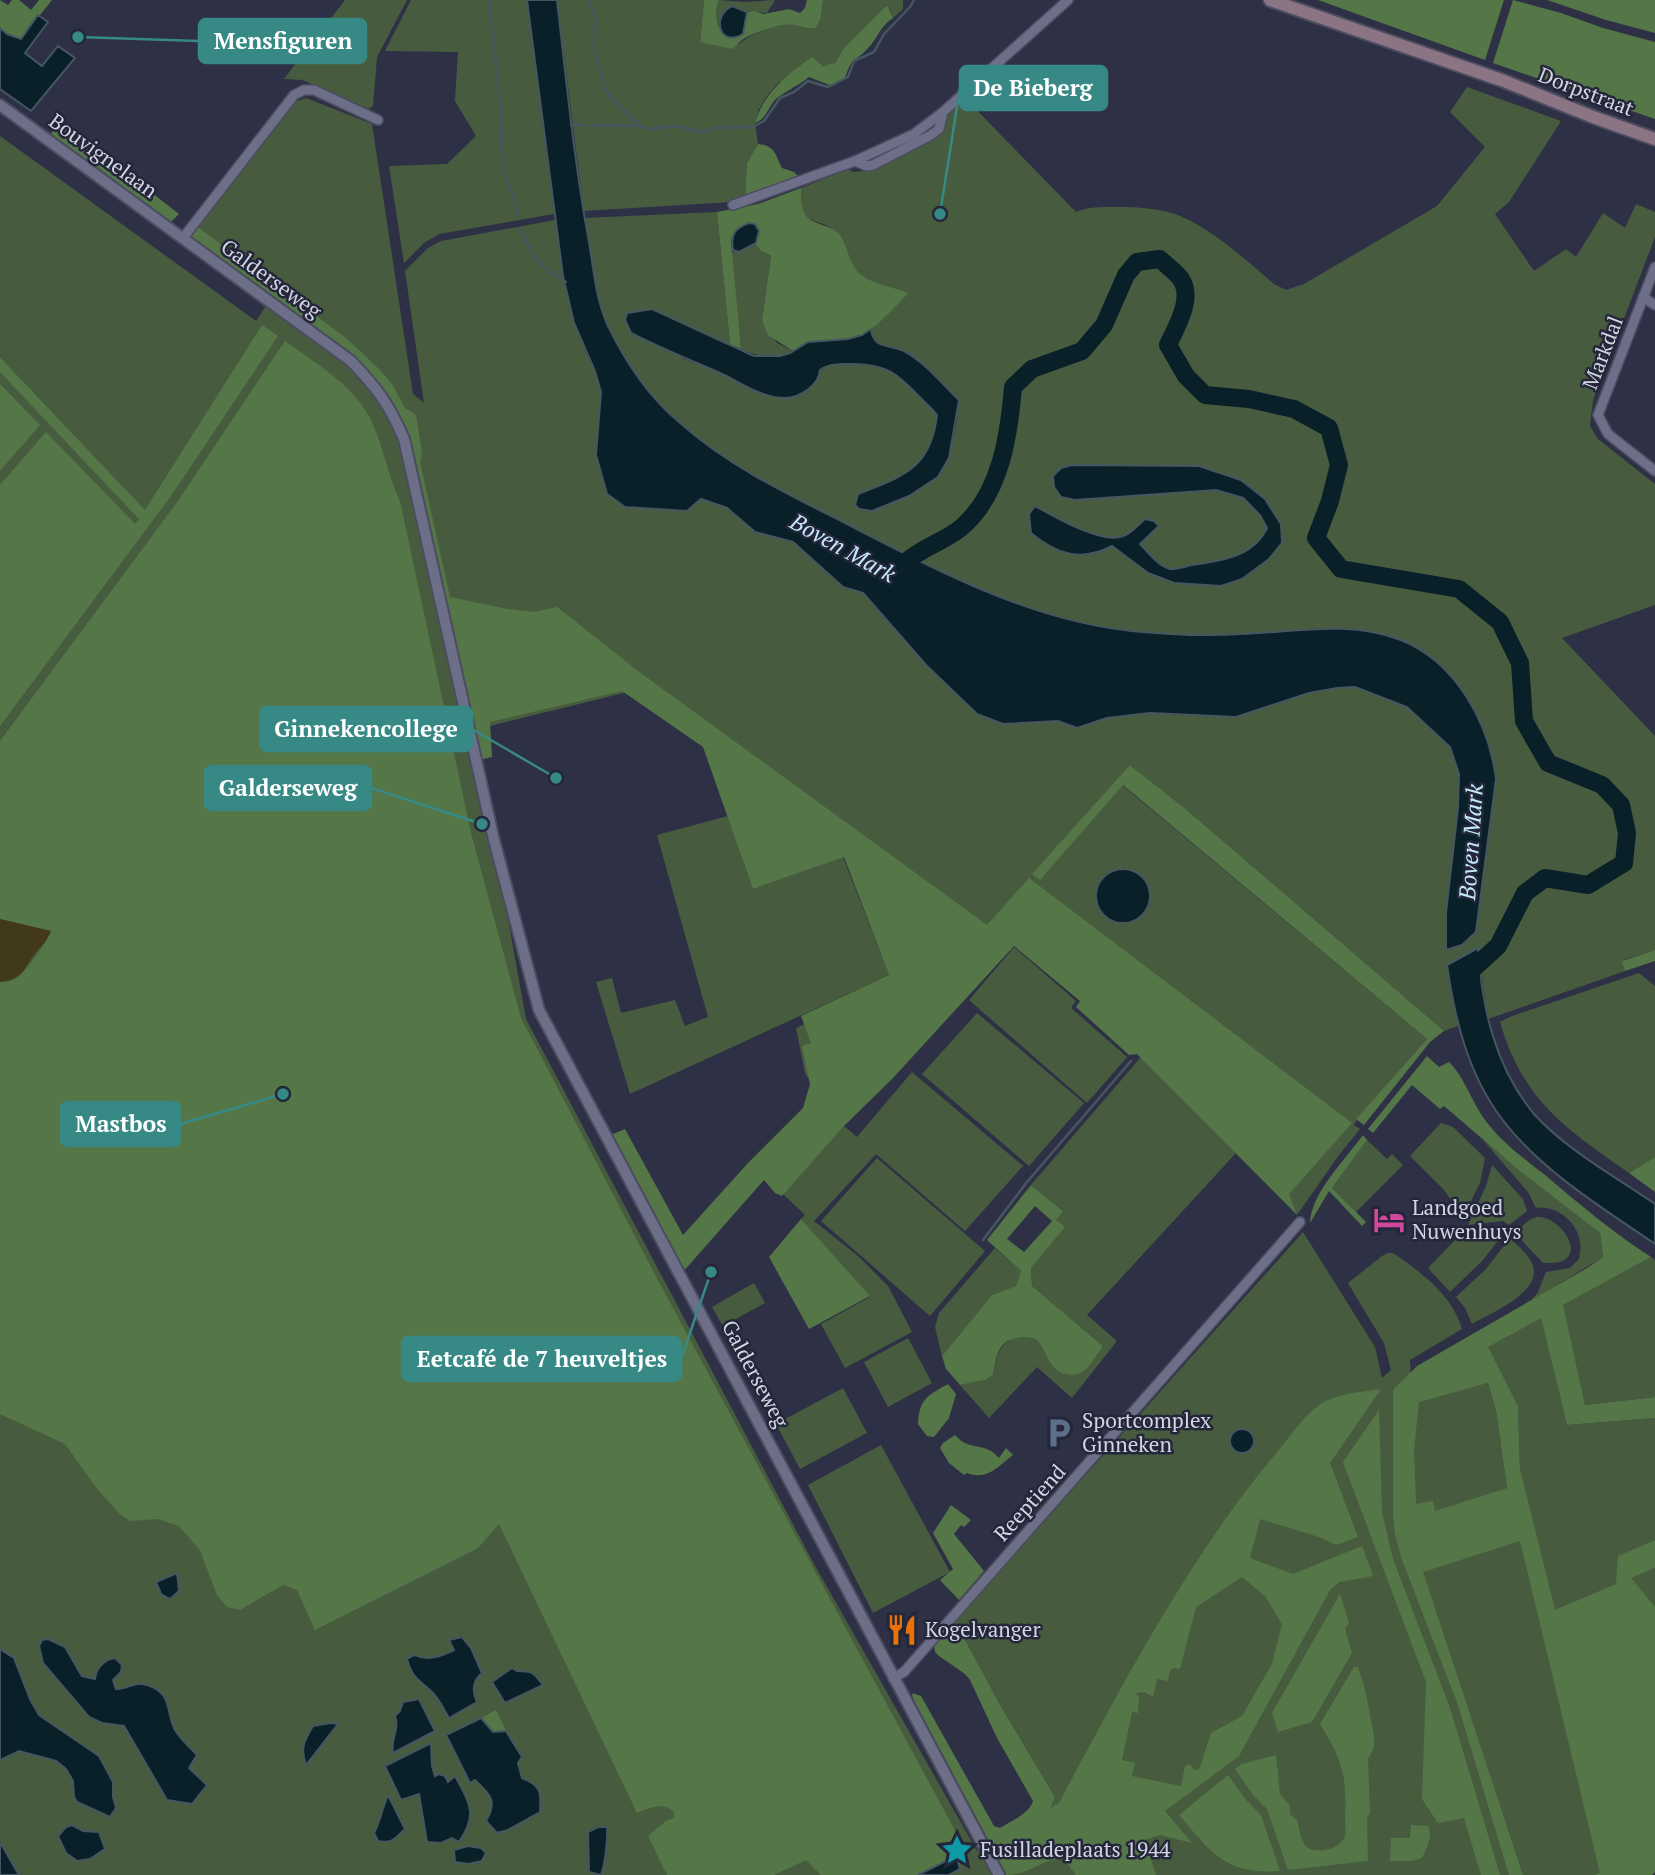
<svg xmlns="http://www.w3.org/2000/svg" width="1655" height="1875" viewBox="0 0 1655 1875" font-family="'PT Serif',serif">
<rect width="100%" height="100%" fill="#2e3045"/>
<path fill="#475c3f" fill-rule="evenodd" d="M 345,0 L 407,0 L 377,57 L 373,106 L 367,110 L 303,80 L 284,79 Z
M 411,0 L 527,0 L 554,214 L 439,234 L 424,243 L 404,263 L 389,166 L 447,164 L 476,136 L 455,101 L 458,52 L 385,51 Z
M 557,0 L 704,0 L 700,42 L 739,44 C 750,34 778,23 793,25 C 802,25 807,30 816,28 L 821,18 L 823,0 L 903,0 L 903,9 L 893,18 L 890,9 L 885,7 L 843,49 L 835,63 L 829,66 L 818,65 L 778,83 L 767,96 L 759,109 L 755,123 L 758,144 L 747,163 L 745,198 L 730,202 L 584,211 Z
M 719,0 L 744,2 L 775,0 L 767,13 L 746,11 L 721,17 L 720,25 L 715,21 L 715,8 Z
M 1467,87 L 1561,121 L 1509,202 L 1495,214 L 1534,271 L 1566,249 L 1576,257 L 1603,213 L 1625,228 L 1636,204 L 1655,212 L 1655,237 L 1593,400 L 1590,426 L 1598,439 L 1655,484 L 1655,605 L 1562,638 L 1655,736 L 1655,950 L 1623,960 L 1625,971 L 1488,1019 L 1478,949 L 1447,965 L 1458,1026 L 1444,1031 L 1187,810 L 1130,765 L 1043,875 L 1122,785 L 1427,1039 L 1359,1116 L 1354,1125 L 1360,1129 L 1339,1155 L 1297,1215 L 1288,1194 L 1295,1187 L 1006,935 L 830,1115 L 805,1073 L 796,1028 L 908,977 L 851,840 L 719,737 L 648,687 L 474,730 L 526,1019 L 814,1564 L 977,1851 L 1048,1809 L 1055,1797 L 999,1703 L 955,1621 L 1303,1232 L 1375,1347 L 1382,1378 L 1391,1370 L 1384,1343 L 1348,1283 L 1382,1256 L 1388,1253 L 1393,1253 C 1421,1272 1453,1296 1462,1329 L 1410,1360 L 1414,1439 L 1419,1401 L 1488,1383 L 1496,1411 L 1507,1488 L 1493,1493 L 1530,1515 L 1520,1469 L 1518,1406 L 1487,1347 L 1541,1317 L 1567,1425 L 1655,1418 L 1655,1540 L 1619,1556 L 1635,1576 L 1655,1568 L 1655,1851 L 1606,1875 L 1523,1875 L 1424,1579 L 1517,1875 L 0,1875 L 0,359 L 145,510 L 0,357 L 0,136 L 256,321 L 276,290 L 346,338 L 197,226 L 291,103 L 306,98 L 372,124 L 413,394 L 424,403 L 405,271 L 428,248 L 441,241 L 555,220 L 563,276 L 584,349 L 595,371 L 601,392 L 597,455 L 625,507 L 687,511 L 700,499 L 727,508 L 755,532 L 793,542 L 843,587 L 863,593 L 926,665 L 976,714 L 1003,724 L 1058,721 L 1077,728 L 1107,718 L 1150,713 L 1236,717 L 1309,693 L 1337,688 L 1355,687 L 1407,707 L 1450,747 L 1459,774 L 1458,808 L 1445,932 L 1446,949 L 1476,932 L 1496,779 C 1489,724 1458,665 1405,642 C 1352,618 1296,632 1241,634 C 1207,635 1173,635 1140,632 C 1034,622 939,571 846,524 C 772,486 689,448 639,378 C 623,355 606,328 599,300 C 591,273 589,245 585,218 L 717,212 L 730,344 L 652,309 L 683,359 L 721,373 L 750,389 L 785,398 L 800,394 L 827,365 L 858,364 L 883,367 L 903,381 L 932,409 L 937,415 C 936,422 936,430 934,437 C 925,471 887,483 858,494 L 872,511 C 935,488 954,469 959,400 L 876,343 L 872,338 L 871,329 L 909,293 C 894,287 876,285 863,276 C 848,266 846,244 834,231 C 827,222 813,224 806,215 C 801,207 801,197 801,188 L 848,169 L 853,172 L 863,171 L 928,142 L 939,134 L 942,118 L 965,98 L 1076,212 C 1090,206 1102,207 1118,207 C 1136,207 1154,208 1172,213 C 1207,224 1246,260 1274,284 L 1286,290 L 1304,284 L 1437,206 L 1485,147 L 1450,112 ZM 1117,869 L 1149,900 L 1142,915 L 1099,882 L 1107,873 Z
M 755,244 L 761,251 L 771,254 L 762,320 L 777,343 L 793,351 C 776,360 757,357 741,349 L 731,259 L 733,250 L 739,252 Z
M 728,816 L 753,889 L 843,857 L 889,975 L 630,1094 L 596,982 L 612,978 L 621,1013 L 675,1000 L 685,1026 L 708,1017 L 657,835 Z
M 1014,947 L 1076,1001 L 1071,1008 L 1127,1057 L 1087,1103 L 969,1000 Z
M 1639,973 L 1655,986 L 1655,1157 L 1629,1173 C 1566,1129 1523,1101 1500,1022 L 1512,1016 Z
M 977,1013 L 1084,1103 L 1029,1166 L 922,1074 Z
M 1141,1057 L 1236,1153 L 1087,1315 L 1117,1341 L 1072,1398 L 1037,1367 L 989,1418 L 960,1385 L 985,1380 L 993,1375 C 997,1356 999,1341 1019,1337 C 1025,1336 1030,1336 1035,1340 C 1044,1346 1049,1358 1054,1367 L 1103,1346 L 1032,1286 L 1031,1268 L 1064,1227 L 1055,1220 L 1062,1210 L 1031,1185 Z
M 912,1072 L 1023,1166 L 965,1231 L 876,1154 L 814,1221 L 858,1256 L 888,1286 L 912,1332 L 845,1368 L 821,1324 L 870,1297 L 801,1219 L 805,1215 L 783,1194 L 844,1126 L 857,1137 Z
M 1441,1123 L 1453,1127 L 1485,1158 L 1480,1183 L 1463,1217 L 1444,1190 L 1410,1156 Z
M 1367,1140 L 1387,1159 L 1392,1154 L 1403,1165 L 1356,1212 L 1332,1188 Z
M 1483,1140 L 1600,1233 L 1603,1257 L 1531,1301 L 1538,1292 L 1546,1272 L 1570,1268 L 1579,1259 C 1580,1254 1581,1247 1580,1242 C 1578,1222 1555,1204 1536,1208 L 1528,1192 Z
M 877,1158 L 985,1251 L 930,1316 L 821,1221 Z
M 1492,1165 L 1523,1199 L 1527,1211 L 1509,1225 L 1503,1221 L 1468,1225 L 1486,1186 Z
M 1537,1217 C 1558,1215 1587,1253 1560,1262 C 1555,1263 1548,1263 1543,1263 L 1515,1233 L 1529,1220 Z
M 1501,1231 L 1504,1233 L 1483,1260 L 1450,1292 L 1428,1268 L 1459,1236 Z
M 1510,1238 C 1517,1245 1527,1253 1532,1263 C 1545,1291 1491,1313 1472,1324 L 1465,1308 L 1456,1297 L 1486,1269 Z
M 995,1248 L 1021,1271 L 1016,1286 L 992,1295 L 942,1356 L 935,1327 L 939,1313 Z
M 1651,1257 L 1655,1260 L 1655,1397 L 1585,1405 L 1562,1305 Z
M 754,1283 L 765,1303 L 723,1326 L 712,1307 Z
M 908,1338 L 932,1383 L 888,1407 L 864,1362 Z
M 843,1388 L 867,1433 L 800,1469 L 776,1424 Z
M 881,1445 L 950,1572 L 873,1613 L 808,1485 Z"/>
<path fill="#557747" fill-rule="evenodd" d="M 0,0 L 8,5 L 12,0 L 19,0 L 31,10 L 39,0 L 52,0 L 21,39 L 7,34 L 0,28 Z
M 704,0 L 719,0 C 713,14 716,27 727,37 L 736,38 L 744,28 L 744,22 L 747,12 L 754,11 L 764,14 L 789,9 L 800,13 L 805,8 L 807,0 L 823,0 L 821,18 L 816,28 C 808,30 803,26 794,25 C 780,23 757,32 745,38 C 741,40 736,46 732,49 L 700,42 Z
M 1318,0 L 1504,0 L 1485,60 Z
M 1513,0 L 1561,13 L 1603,28 L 1655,42 L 1655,119 L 1493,63 Z
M 1547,0 L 1655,0 L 1655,33 L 1606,20 Z
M 888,6 L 893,18 C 880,26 878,38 868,48 C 854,64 853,54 845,78 L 832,86 L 809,77 C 800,85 780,94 774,101 C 767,110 766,119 755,123 C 763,93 787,75 812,57 L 823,66 L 835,63 L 843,49 L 885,7 Z
M 60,121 L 179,214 L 171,222 L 50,135 Z
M 758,144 C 776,146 775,155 782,168 L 794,172 L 800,178 L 745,198 L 747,163 Z
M 801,188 C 801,197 801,207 806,215 C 814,226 830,224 839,234 C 849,247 848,266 863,276 C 876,285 894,287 909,293 C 895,306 880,325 863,334 C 841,346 813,337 793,351 L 768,335 L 762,320 L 771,255 L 761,251 L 755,244 L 755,224 C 742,222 738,231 731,240 L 741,349 L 730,344 L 717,212 L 758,204 Z
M 197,226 L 346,338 L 379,369 L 392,384 L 405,408 L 416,415 L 422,453 L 420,462 L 450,597 L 507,609 L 534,612 L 557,607 L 638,671 L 987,925 L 1029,878 L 1352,1123 L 1289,1194 L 1297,1215 L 1137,1054 L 1129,1055 L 1076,1007 L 1080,1001 L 1014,946 L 893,1078 L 844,1126 L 782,1196 L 775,1193 L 764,1180 L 682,1273 L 608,1136 L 625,1129 L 683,1235 L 748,1163 L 803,1108 L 810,1084 L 802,1046 L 811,1043 L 801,1016 L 889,975 L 844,857 L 753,889 L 703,747 L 622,691 L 490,722 L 492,757 L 479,760 L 403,430 L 395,407 L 383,390 L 351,356 L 189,236 Z
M 262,325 L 278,336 L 171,496 L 0,726 L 0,485 L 46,432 L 135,524 L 139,519 L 0,372 L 0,357 L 145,510 Z
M 285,341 C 315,363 352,384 370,418 C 383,444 387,474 400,501 L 471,833 L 521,1018 L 661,1286 L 959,1838 L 960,1869 L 956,1857 L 918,1875 L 821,1875 L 806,1860 L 774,1875 L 667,1875 L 648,1836 L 666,1821 L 674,1818 L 674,1812 C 663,1801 649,1808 637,1813 L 499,1524 L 478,1548 L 315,1630 L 297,1590 L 283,1585 L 240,1610 L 227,1607 L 217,1595 L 200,1550 L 179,1526 L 158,1519 L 130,1521 L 120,1514 L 98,1490 L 65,1444 L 0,1414 L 0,982 C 6,982 12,981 17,978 C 26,972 47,941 51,931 L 0,919 L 0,741 L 178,501 Z
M 0,384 L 40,425 L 0,471 Z
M 1130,765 L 1187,810 L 1444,1031 L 1430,1042 L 1364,1125 L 1356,1119 L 1427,1039 L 1123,785 L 1040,880 L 1032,874 Z
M 1655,950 L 1655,961 L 1625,971 L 1622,961 Z
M 1427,1056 L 1439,1067 L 1449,1062 C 1466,1079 1473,1106 1489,1125 C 1504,1144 1526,1160 1545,1175 C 1579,1204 1614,1233 1651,1257 L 1563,1305 L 1585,1405 L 1655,1397 L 1655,1418 L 1567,1425 L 1541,1318 L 1488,1347 L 1518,1406 L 1520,1469 L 1555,1610 L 1616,1584 L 1618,1556 L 1655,1540 L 1655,1568 L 1631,1578 L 1655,1607 L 1655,1872 L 1652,1875 L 1594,1875 L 1600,1873 L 1520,1541 L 1423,1572 L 1523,1875 L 1509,1875 L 1458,1705 L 1401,1557 L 1395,1534 L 1393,1516 L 1393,1390 L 1417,1366 L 1587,1268 L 1603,1257 L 1600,1233 L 1520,1171 L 1444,1106 L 1440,1109 L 1412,1085 L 1373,1133 L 1368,1129 ZM 1488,1383 L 1496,1411 L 1507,1488 L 1435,1511 L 1433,1501 L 1416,1504 L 1414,1450 L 1419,1402 Z
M 1363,1135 L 1367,1140 L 1332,1188 L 1366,1222 L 1362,1226 L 1329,1191 L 1310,1223 C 1311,1193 1345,1160 1363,1135 Z
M 1655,1157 L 1655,1192 L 1629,1173 Z
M 1031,1185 L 1063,1211 L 1056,1220 L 1065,1227 L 1031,1268 L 1032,1286 L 1103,1346 C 1097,1354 1088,1371 1078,1374 C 1073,1375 1066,1375 1062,1373 C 1040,1363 1049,1328 1013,1339 C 997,1343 996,1360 993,1375 L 985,1380 L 960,1385 L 946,1369 L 942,1356 L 992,1295 L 1016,1286 L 1021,1271 L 987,1240 ZM 1035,1206 L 1052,1221 L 1024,1252 L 1007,1239 Z
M 801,1219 L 870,1296 L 809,1329 L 769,1257 Z
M 948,1384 L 956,1394 L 949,1418 L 934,1437 L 927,1436 L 918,1424 C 919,1399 928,1395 948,1384 Z
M 1381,1389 L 1330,1463 L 1358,1537 L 1336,1545 L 1319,1537 L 1260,1519 L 1250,1558 L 1293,1574 L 1362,1546 L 1373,1576 L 1339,1582 L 1330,1590 L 1239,1756 L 1165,1811 L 1192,1843 L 1160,1835 L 1144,1840 L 1156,1875 L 1076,1875 L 1063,1858 C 1043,1859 1028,1875 1007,1875 L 919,1710 L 912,1696 L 913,1693 L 921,1696 L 994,1826 L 1000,1828 C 1011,1821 1029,1814 1033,1801 L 997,1738 L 970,1680 L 965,1674 L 939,1656 L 935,1652 L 934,1645 L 955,1621 L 999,1703 L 1055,1797 L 1050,1808 L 1059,1803 C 1123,1683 1189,1557 1277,1452 C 1291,1436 1305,1413 1324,1402 C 1340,1393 1364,1392 1381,1389 ZM 1242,1577 L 1265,1596 L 1282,1624 L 1272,1664 L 1242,1716 L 1211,1733 L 1199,1770 L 1194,1770 L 1190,1764 L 1185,1766 L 1181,1786 L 1132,1776 L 1135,1763 L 1122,1760 L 1132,1712 L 1138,1713 L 1139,1698 L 1136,1693 L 1144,1692 L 1153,1697 L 1157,1679 L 1168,1681 L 1170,1670 L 1174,1668 L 1180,1669 L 1196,1607 Z
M 1379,1410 L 1382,1512 L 1393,1559 L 1450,1708 L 1500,1875 L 1481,1875 L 1464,1818 L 1438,1823 L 1422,1799 L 1426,1682 L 1343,1462 Z
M 955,1435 C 969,1452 985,1441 999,1458 L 1006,1448 L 1013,1455 C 998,1466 988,1481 967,1473 L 964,1475 L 949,1463 L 940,1448 L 943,1443 Z
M 951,1505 L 971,1520 L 964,1527 L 961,1525 L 954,1534 L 984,1571 L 959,1600 L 940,1580 L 953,1569 L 933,1533 Z
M 1340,1594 L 1349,1623 L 1345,1629 L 1352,1653 L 1312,1722 L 1278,1732 L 1272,1713 Z
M 1354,1667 L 1358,1667 L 1365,1689 L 1374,1736 L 1374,1747 L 1368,1759 L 1370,1813 L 1367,1818 L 1368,1861 L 1288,1870 L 1267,1809 L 1253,1795 L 1235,1769 L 1242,1764 L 1276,1755 L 1280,1794 L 1290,1806 L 1290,1814 L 1297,1820 C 1300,1829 1299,1838 1306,1846 C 1314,1855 1339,1850 1344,1838 C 1347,1833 1345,1828 1345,1822 C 1347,1778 1344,1762 1320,1724 Z
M 496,1710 L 506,1731 L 493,1732 L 481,1718 Z
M 1228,1775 L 1247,1801 L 1261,1815 L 1280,1871 C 1225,1875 1211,1852 1179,1815 Z
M 1411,1825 L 1428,1826 C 1433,1838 1427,1847 1422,1858 L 1411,1861 L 1390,1861 L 1391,1838 L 1410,1838 Z"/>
<path fill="#413919" d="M 0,919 L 51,931 C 47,940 45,943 38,950 C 24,966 25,979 0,982 Z"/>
<path fill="#092029" stroke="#465661" stroke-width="2" d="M 527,0 L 557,0 C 566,79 574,159 588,237 C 594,268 595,298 608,326 C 625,361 649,397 679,422 C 728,466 789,495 847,524 C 940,572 1037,624 1143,632 C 1175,635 1209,636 1241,634 C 1296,632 1349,620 1401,640 C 1456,662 1489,723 1496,779 L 1476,932 L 1462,945 L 1446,950 L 1446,913 L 1458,808 L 1459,774 L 1450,747 L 1407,707 L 1355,687 L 1337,688 L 1309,693 L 1236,717 L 1150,713 L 1107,718 L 1077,728 L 1058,721 L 1003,724 L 977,714 L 926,665 L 863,593 L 843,587 L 793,542 L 755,532 L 727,508 L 701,499 L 687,511 L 625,507 L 607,494 L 596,455 L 601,392 L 595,371 L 574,323 L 563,276 Z
M 732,6 L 747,12 L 743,34 C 719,48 711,16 732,6 Z
M 38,15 L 48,22 L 25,53 L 42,66 L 58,46 L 75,58 L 31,111 L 0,89 L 0,28 L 7,34 L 21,39 Z
M 749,223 L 755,224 L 759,231 L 756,243 L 739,252 L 733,250 C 730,235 735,228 749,223 Z
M 652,309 L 754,356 L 780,356 L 790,353 L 808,342 L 848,339 L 862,335 L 871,329 C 873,349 889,344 904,351 C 925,362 942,384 959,400 L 949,458 L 938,477 L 909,496 L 872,511 L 859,509 L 855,505 L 858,494 C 903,476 931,469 937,415 L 932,409 C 903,382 896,364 852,364 C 841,364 830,363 820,370 C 819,385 800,398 785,398 C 761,398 740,382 720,373 C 690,360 660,348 631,333 L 625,320 L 627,313 Z
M 1072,465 L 1199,466 L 1241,480 L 1265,499 L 1281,524 L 1282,543 L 1269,559 L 1242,579 L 1221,586 L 1174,583 L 1148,573 L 1112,546 C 1082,562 1057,555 1031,533 L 1029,514 L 1035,506 C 1054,516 1102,545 1123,536 C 1131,534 1139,524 1145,519 L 1154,521 L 1159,526 L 1140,544 C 1148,552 1158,566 1170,569 C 1176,570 1186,566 1192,565 C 1221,561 1253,557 1267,528 L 1260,515 L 1243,498 L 1216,490 L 1075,500 L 1061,497 L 1054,487 L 1053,476 L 1061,468 Z
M1096 896a27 27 0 1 1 54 0a27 27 0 1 1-54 0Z
M 1478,948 C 1482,1008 1495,1067 1534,1114 C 1564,1148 1617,1178 1655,1204 L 1655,1244 C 1604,1209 1540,1170 1502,1119 C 1468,1074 1455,1020 1447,965 Z
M1230 1441a12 12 0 1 1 24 0a12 12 0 1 1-24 0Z
M 177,1573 L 179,1591 L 170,1599 L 161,1594 L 156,1582 Z
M 462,1637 L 471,1648 L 482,1673 C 472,1681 472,1691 477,1702 L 449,1718 C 444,1710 438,1696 430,1690 C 417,1679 412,1677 407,1659 L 414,1655 C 429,1661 439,1657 454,1650 L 449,1640 Z
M 48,1639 L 65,1647 L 82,1676 L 95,1679 C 96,1669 104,1659 115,1658 L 122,1665 L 121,1672 L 113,1680 L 116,1689 C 126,1690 133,1682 143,1684 C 174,1691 165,1711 175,1730 C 180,1739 190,1747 197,1755 L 189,1768 L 207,1785 L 192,1804 L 167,1800 L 124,1726 L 102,1723 L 89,1717 L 43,1663 L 39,1646 L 42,1640 Z
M 0,1649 L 14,1658 L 30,1699 L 39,1715 L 99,1756 L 113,1782 L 113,1797 L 116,1808 L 110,1817 L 77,1802 L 74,1797 L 73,1781 L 66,1769 L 56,1761 L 19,1751 L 0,1760 Z
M 512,1668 L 517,1671 C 533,1671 533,1672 543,1685 L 505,1703 L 492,1682 Z
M 419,1699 L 435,1731 L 393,1753 C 390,1739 400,1729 395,1716 L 400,1711 L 403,1702 Z
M 481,1718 L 493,1732 L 506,1731 L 522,1757 L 518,1763 L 522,1778 C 542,1786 541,1792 540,1812 L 508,1830 L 497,1833 L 486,1821 C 498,1801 490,1794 475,1780 L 470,1783 L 446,1735 Z
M 331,1723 L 338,1724 L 306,1765 C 300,1748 304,1741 313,1726 Z
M 431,1743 L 432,1766 L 435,1776 L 439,1774 L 445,1776 L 448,1782 L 455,1776 C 470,1804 478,1814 459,1842 L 452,1838 L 441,1843 L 427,1842 L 419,1794 L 401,1800 L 385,1766 Z
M 388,1795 L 405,1829 C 395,1838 393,1844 378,1841 L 374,1833 C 381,1820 382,1808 388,1795 Z
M 72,1825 L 83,1831 L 99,1832 L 105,1849 L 90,1859 L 77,1861 L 66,1853 L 58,1836 L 66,1827 Z
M 598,1827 L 607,1827 C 608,1838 605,1865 601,1875 L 589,1872 L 588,1832 Z
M 0,1842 L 19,1875 L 0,1875 Z
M 468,1846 L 481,1848 L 486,1853 L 482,1861 L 468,1864 L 455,1862 L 454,1850 Z
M 956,1856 L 960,1869 L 949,1875 L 918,1875 Z"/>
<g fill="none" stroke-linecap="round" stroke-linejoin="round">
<path stroke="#465661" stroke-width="2.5" d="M 489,0 L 502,119 C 501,136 501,154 504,171 C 507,186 516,199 518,215
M 588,0 L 596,20 L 594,46 L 604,87 L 612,99 L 641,126
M 571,125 L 585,125
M 592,125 L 641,126 L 647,129 L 677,126 L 701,132 L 715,128 L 752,127 L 764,121 L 780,98 L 794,92 L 808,81 L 828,87 L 848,77 L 854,61 L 874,52 L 884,34 L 910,7 L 914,0
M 521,228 C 532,258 538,266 566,282
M 983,1240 L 1027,1182 L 1131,1061"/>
<path stroke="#092029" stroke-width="18" d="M 894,571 C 902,565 911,557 920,552 C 934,543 949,538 962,527 C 1001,493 1009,435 1013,387 L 1032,369 L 1082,351 L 1104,325 L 1126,275 L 1137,262 L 1160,259 C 1166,265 1176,272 1181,279 C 1194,299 1176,327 1168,345 L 1186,376 L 1205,395 L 1249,399 L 1294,409 L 1329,428 L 1339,465 L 1330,501 L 1316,538 L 1341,569 L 1459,589 L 1500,622 L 1520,663 L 1524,721 L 1548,763 L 1602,785 L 1621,805 L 1627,833 L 1624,863 L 1588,885 L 1545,878 L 1525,893 L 1498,946 L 1465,976"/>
<defs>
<path id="minor" d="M 855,161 L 867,166 L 873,165 L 931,135 L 939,129 L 943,112
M 733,205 L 855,161 L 914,134 L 943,112 L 1068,0
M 183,238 L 294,95 L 304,90 L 314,90 L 378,120
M 1655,267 L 1598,415 L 1608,434 L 1655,471
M 1643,297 L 1655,305
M 893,1678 L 904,1672 L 1300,1222"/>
<path id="tertiary" d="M 0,105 L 351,361 C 377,388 389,404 404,439 L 494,840 L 539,1010 L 999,1875"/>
<path id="secondary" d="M 1270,0 L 1504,81 L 1593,117 L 1655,139"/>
</defs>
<use href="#minor" stroke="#4b4c5f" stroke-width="12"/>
<use href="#tertiary" stroke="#4b4c5f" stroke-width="14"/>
<use href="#secondary" stroke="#4b4c5f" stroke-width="16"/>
<use href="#minor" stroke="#6d6f88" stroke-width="9"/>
<use href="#tertiary" stroke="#6d6f88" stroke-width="10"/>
<use href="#secondary" stroke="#8b7484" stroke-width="12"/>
</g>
<defs>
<symbol id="hotel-bare" viewBox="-9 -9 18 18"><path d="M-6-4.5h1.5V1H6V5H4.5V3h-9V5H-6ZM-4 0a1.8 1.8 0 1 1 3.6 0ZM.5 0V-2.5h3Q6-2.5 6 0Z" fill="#d1479c" stroke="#24263a" stroke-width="2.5" paint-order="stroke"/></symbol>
<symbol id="parking-bare" viewBox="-9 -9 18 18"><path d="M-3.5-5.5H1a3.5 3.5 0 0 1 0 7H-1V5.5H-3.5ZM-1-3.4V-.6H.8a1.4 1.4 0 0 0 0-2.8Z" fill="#5c6f8a" stroke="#24263a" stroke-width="2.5" paint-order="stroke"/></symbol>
<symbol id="restaurant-bare" viewBox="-9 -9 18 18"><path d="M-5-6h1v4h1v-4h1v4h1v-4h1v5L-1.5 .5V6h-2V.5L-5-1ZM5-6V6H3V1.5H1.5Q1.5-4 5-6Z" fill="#e8710a" stroke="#24263a" stroke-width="2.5" paint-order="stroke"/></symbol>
<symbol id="sight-bare" viewBox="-9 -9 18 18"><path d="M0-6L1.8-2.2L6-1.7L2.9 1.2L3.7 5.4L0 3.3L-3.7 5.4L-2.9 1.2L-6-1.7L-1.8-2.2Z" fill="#0f9aa8" stroke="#24263a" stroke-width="2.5" paint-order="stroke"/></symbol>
</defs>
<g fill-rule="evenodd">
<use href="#hotel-bare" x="1367" y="1198" width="44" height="44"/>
<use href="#parking-bare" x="1037" y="1411" width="44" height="44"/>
<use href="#restaurant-bare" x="880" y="1608" width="44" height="44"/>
<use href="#sight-bare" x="935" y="1828" width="44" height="44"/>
</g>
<g text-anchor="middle" stroke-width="5" stroke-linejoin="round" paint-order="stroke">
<g font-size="21" fill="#d3d5e3" stroke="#24263a">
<text transform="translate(1586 92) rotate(21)" y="7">Dorpstraat</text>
<text transform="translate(103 156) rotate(36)" y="7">Bouvignelaan</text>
<text transform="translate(271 279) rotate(36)" y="7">Galderseweg</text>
<text transform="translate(1603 353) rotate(-69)" y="7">Markdal</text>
<text transform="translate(755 1374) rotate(62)" y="7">Galderseweg</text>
<text transform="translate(1030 1503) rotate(-48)" y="7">Reeptiend</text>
</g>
<g font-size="21" fill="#d3d5e3" stroke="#24263a" text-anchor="start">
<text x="1412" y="1215">Landgoed<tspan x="1412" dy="24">Nuwenhuys</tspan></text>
<text x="1082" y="1428">Sportcomplex<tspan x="1082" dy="24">Ginneken</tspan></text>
<text x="925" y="1637">Kogelvanger</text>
<text x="980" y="1857">Fusilladeplaats 1944</text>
</g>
<g font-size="23" font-style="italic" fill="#c4e9fa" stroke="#24263a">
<text transform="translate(843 548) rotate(29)" y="8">Boven Mark</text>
<text transform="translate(1471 842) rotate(-86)" y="8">Boven Mark</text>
</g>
</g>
<path fill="none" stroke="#368985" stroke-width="2.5" d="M78 37L199 41M940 214L960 88M556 778L472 729M482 824L371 788M283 1094L180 1124M711 1272L681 1359"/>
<g fill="#368985" stroke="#24263a" stroke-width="2.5">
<circle cx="78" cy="37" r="7"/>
<circle cx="940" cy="214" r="7"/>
<circle cx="556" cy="778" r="7"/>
<circle cx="482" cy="824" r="7"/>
<circle cx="283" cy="1094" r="7"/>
<circle cx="711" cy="1272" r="7"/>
</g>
<g fill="#368985" stroke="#368985" stroke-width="2.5">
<rect x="199" y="19" width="167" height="44" rx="7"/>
<rect x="960" y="66" width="147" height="44" rx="7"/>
<rect x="260" y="707" width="212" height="44" rx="7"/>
<rect x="205" y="766" width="166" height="44" rx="7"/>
<rect x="61" y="1102" width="119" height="44" rx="7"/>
<rect x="402" y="1337" width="279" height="44" rx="7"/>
</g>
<g font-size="23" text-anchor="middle" font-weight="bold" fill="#fff">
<text x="283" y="49">Mensfiguren</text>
<text x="1033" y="96">De Bieberg</text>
<text x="366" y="737">Ginnekencollege</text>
<text x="288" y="796">Galderseweg</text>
<text x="121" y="1132">Mastbos</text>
<text x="542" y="1367">Eetcafé de 7 heuveltjes</text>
</g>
</svg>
